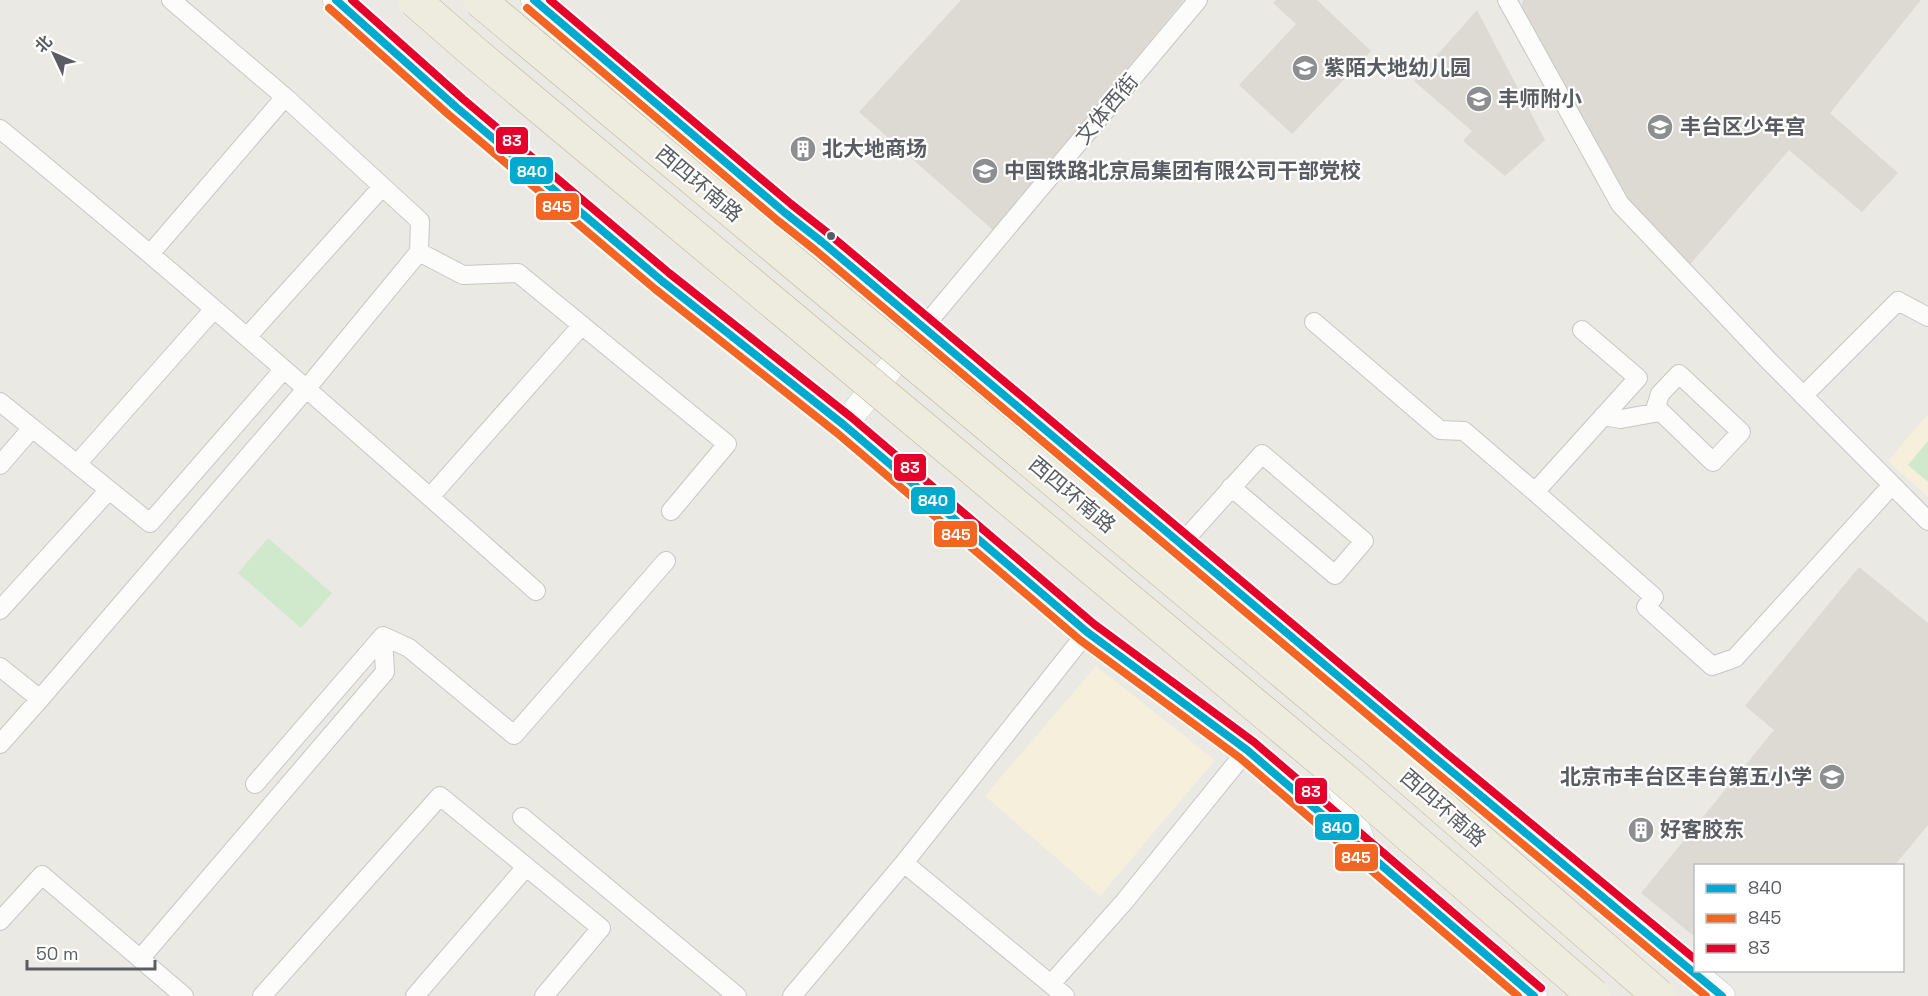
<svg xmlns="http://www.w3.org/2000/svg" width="1928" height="996" viewBox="0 0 1928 996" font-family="'Space Grotesk','Noto Sans SC',sans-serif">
<rect width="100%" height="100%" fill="#eae9e4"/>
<path fill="#f6efdb" d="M 1928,414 L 1928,497 L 1888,461 Z
M 1096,666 L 1215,760 L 1100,896 L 985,796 Z"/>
<path fill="#dcdad2" d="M 961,0 L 1184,0 L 994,231 L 859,112 Z
M 1276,0 L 1317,0 L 1371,51 L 1292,134 L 1239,85 L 1296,24 L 1273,3 Z
M 1523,0 L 1921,0 L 1830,113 L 1898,173 L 1862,212 L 1789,150 L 1687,268 L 1651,229 L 1630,201 L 1521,9 Z
M 1477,10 L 1545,140 L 1505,176 L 1463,141 L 1472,131 L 1414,81 Z
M 1859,567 L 1928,623 L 1928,825 L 1895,865 L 1696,866 L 1695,937 L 1641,893 L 1774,730 L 1745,706 Z"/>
<path fill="#d0e8cc" d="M 1928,441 L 1928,482 L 1908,465 Z
M 268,538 L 332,593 L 301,628 L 238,573 Z"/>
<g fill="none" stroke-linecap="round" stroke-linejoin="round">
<defs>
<path id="street" d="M 1507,0 L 1620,204 L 1768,360 L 1928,521
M 0,129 C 182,278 359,434 536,591
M 419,252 L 463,275 L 518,273 L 727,444 L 671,511
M 150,254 L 285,97
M 1314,322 L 1440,430 L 1464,431 L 1535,492
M 923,328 L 1198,0
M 1582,330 L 1638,378 L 1535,492 L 1654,597 L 1646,607 L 1712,666 L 1735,658 L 1892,485
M 247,337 L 382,187
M 1803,396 L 1898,301 L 1928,317
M 0,402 L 150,523 L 284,369
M 1603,416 L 1621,419 L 1654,413 L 1660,394 L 1679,374 L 1741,432 L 1713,462 L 1656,407
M 77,464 L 214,309
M 0,465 L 32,428
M 430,497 L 582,325
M 1181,544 L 1262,454 L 1364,541 L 1335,575 L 1231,487
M 0,610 L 109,490
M 0,667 L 40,699
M 0,744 L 40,699 L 307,388 L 419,252 L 420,221 L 285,97 L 171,0
M 255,784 L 383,636
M 522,817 L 737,996
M 904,863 L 1065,996
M 0,921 L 42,875 L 184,996
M 140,959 L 385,672 L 383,636 L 409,648 L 514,735 L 666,561
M 1051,984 L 1124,902 L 1247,750
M 262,996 L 440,796 L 601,928 L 544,996
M 415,996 L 526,867
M 792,996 L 904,863 L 1087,632"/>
<path id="secondary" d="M 336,0 L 456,107 L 662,281 L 844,425 L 1087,632 L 1247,750 L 1534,996
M 534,0 L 784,212 L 822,242 L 1439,761 L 1722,996
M 844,425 L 913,340
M 1335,772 L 1364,847"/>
</defs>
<use href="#street" stroke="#c6c7c6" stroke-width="20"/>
<use href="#secondary" stroke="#c6c7c6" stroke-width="27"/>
<use href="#street" stroke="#fcfcfb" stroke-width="18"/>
<use href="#secondary" stroke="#fcfcfb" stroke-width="26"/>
<defs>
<path id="highway-bridge" d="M 414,0 L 476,54 L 1346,781 L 1594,996
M 479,0 L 1375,749 L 1659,996"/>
</defs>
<use href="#highway-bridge" stroke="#c1b291" stroke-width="34" stroke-linecap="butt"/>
<use href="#highway-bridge" stroke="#eeebdf" stroke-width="33"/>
<defs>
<path id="bus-1" d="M 336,0 L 456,107 L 662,281 L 844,425 L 1087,632 L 1247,750 L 1534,996
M 534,0 L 784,212 L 822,242 L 1439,761 L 1722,996"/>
<path id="bus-2" d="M 329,8 L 449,115 L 655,289 L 837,433 L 1080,640 L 1240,758 L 1518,996
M 527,8 L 777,220 L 815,250 L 1432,769 L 1706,996"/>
<path id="bus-3" d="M 352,0 L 463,99 L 669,273 L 851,417 L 1094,624 L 1254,742 L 1541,988
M 550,0 L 791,204 L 829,234 L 1446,753 L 1696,960"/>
</defs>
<use href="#bus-1" stroke="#fff" stroke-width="12"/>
<use href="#bus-2" stroke="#fff" stroke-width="12"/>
<use href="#bus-3" stroke="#fff" stroke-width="12"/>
<use href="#bus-1" stroke="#00a9ce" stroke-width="8"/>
<use href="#bus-2" stroke="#f26522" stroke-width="8"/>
<use href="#bus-3" stroke="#e4002b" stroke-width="8"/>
</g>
<defs>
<symbol id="school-disc" viewBox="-11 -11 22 22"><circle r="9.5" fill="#8c8e90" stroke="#fff"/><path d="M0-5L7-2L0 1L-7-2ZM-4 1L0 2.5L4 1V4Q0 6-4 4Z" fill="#fff"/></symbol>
<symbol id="building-disc" viewBox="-11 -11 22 22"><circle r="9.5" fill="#8c8e90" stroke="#fff"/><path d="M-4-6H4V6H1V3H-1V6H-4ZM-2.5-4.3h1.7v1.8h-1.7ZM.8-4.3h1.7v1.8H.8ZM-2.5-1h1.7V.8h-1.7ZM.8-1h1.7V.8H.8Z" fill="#fff"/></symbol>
</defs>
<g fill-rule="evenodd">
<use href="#school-disc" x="1290" y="53" width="30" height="30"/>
<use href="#school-disc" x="1464" y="84" width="30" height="30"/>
<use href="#school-disc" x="1645" y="112" width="30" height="30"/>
<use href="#building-disc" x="788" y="134" width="30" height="30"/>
<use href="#school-disc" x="970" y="156" width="30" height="30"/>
<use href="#school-disc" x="1817" y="762" width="30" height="30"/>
<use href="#building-disc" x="1626" y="815" width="30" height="30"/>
</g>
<circle fill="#595d63" stroke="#fff" stroke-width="2" cx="831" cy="236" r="5"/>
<g text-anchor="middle" stroke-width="4.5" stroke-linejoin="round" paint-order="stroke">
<g font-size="21" font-weight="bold" fill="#595d63" stroke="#fff" text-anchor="start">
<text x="1324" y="75">紫陌大地幼儿园</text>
<text x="1498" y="106">丰师附小</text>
<text x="1680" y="134">丰台区少年宫</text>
<text x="822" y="156">北大地商场</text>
<text x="1004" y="178">中国铁路北京局集团有限公司干部党校</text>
<text x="1812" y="784" text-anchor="end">北京市丰台区丰台第五小学</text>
<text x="1660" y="837">好客胶东</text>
</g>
<g font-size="21" fill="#595d63" stroke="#fff">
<text transform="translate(1107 109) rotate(-50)" y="7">文体西街</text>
<text transform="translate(699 184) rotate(40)" y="7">西四环南路</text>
<text transform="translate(1072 495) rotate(40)" y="7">西四环南路</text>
<text transform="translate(1443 808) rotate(41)" y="7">西四环南路</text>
</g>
</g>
<g stroke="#fff" stroke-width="2">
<rect x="495" y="126" width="34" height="29" rx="6" fill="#e4002b"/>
<rect x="509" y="156" width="45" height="29" rx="6" fill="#00a9ce"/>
<rect x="535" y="192" width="45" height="29" rx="6" fill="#f26522"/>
<rect x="893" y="453" width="34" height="29" rx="6" fill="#e4002b"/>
<rect x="910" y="486" width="46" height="29" rx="6" fill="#00a9ce"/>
<rect x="933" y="520" width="45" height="28" rx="6" fill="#f26522"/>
<rect x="1294" y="777" width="34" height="28" rx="6" fill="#e4002b"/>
<rect x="1314" y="813" width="46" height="28" rx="6" fill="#00a9ce"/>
<rect x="1334" y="843" width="45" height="29" rx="6" fill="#f26522"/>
</g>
<g font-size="16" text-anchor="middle" font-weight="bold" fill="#fff">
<text x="512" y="146">83</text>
<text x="532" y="177">840</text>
<text x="557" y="212">845</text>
<text x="910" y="473">83</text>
<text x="933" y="506">840</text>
<text x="956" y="540">845</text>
<text x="1311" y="797">83</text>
<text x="1337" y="833">840</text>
<text x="1356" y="863">845</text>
</g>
<rect x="1694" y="864" width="210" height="108" fill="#ffffff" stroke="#bdbec1" stroke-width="1.5"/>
<rect x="1706" y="884" width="30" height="9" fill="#00a9ce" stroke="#bdbec1" stroke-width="1.5"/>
<text x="1748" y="894" font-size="18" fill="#595d63">840</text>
<rect x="1706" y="914" width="30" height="9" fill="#f26522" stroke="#bdbec1" stroke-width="1.5"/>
<text x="1748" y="924" font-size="18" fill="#595d63">845</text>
<rect x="1706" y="944" width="30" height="9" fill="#e4002b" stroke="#bdbec1" stroke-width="1.5"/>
<text x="1748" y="954" font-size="18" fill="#595d63">83</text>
<g transform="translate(54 54) rotate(314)" stroke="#ffffff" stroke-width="4.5" paint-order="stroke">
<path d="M0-4.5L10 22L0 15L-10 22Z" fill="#595d63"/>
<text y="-9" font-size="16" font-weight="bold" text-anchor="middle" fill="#595d63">北</text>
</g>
<path d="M27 960v9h128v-9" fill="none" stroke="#595d63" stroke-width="3"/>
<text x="36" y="960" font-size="18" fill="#595d63" stroke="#ffffff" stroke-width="4.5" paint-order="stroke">50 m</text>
</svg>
